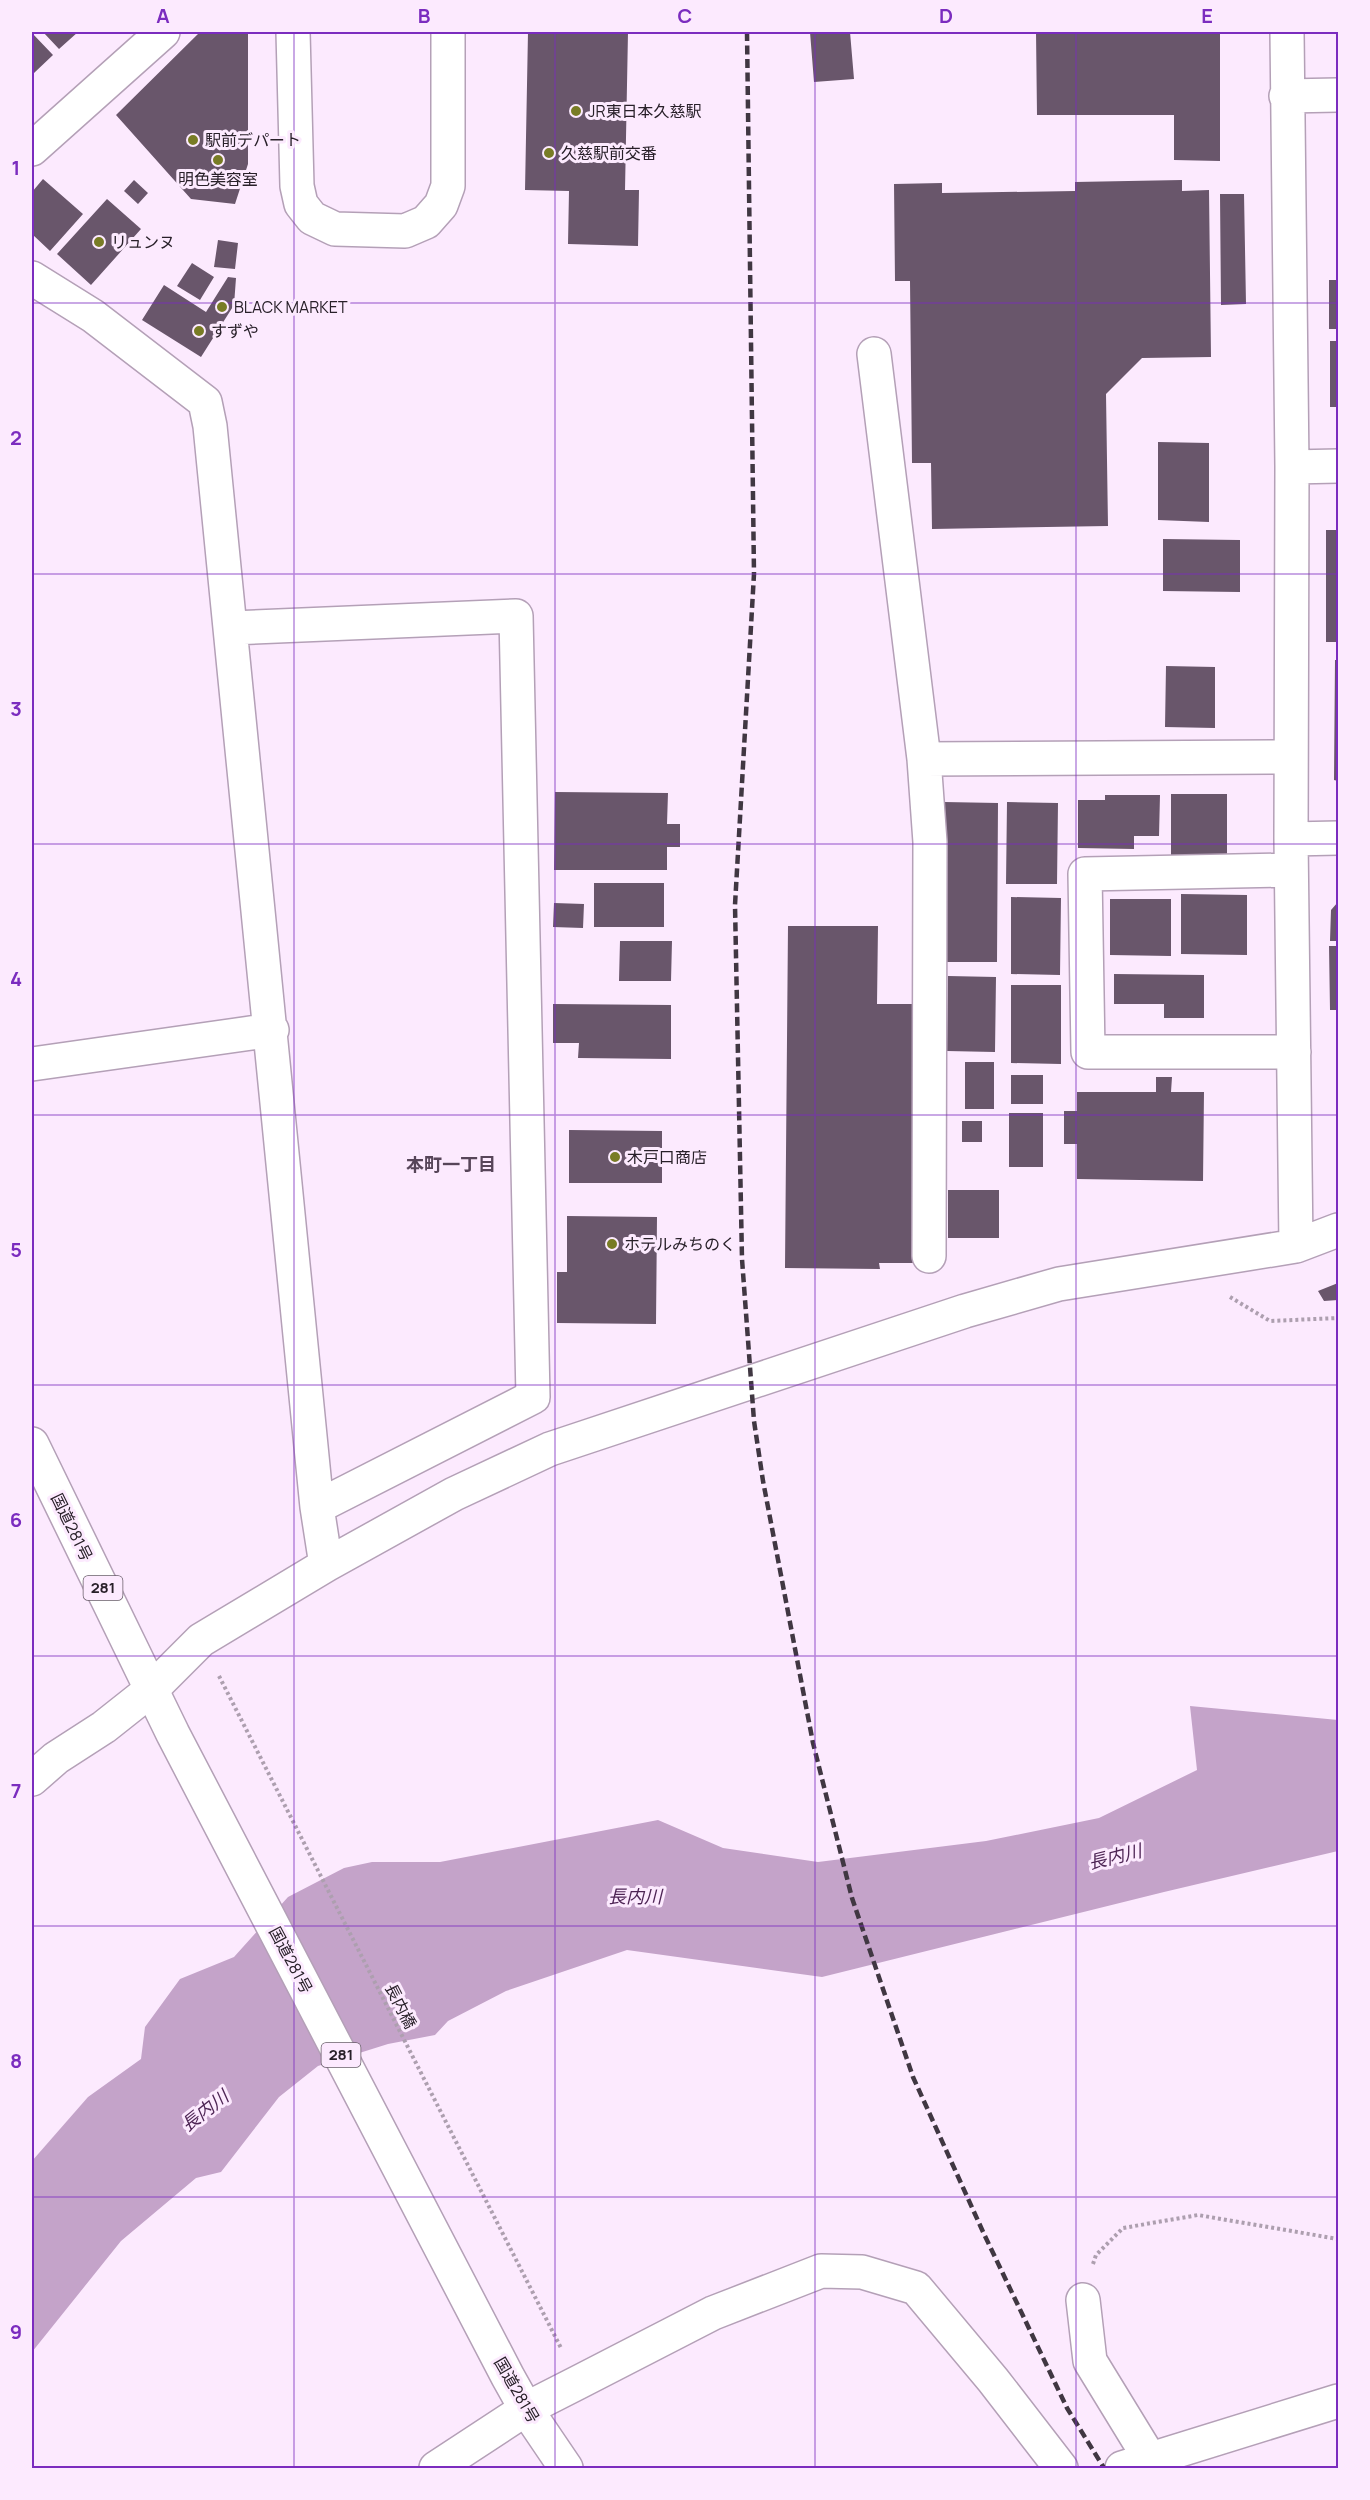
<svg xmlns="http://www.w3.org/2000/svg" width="1370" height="2500" viewBox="0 0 1370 2500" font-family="Manrope,'Noto Sans JP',sans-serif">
<rect width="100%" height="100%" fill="#fceafe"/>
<path fill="#c4a3c9" d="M 1190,1706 L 1338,1720 L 1338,1851 L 1164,1892 L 822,1977 L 627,1950 L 506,1991 L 448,2021 L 435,2035 L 388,2044 L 318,2066 L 279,2097 L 221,2172 L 196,2178 L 121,2241 L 32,2352 L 32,2161 L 88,2097 L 141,2059 L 145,2027 L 180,1979 L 234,1957 L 288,1897 L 344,1868 L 372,1862 L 440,1862 L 658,1820 L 723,1848 L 818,1862 L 986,1841 L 1099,1818 L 1197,1770 Z"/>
<path fill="#69566b" d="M 43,32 L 78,32 L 59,49 Z
M 200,32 L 248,32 L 248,164 L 235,204 L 191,199 L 116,115 Z
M 528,32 L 628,32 L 625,190 L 639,190 L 638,246 L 568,244 L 569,191 L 525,190 Z
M 810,32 L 850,32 L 854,79 L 814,82 Z
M 1036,32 L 1220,32 L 1220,161 L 1174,160 L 1174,115 L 1037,115 Z
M 32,33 L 53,55 L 34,73 L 32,71 Z
M 43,179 L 83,214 L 50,251 L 32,234 L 32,192 Z
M 134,180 L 148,193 L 138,204 L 124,191 Z
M 1182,180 L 1182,191 L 1209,190 L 1211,357 L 1142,358 L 1106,394 L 1108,526 L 932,529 L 931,463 L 912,463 L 910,281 L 895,281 L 894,184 L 942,183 L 942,193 L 1075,191 L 1075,182 Z
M 1220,194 L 1244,194 L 1246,304 L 1221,305 Z
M 107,199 L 141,229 L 91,285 L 57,254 Z
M 218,240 L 238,243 L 235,269 L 214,267 Z
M 192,263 L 214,277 L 200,300 L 177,286 Z
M 228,277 L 236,278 L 234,305 L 201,357 L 142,320 L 164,285 L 206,312 Z
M 1329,280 L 1338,280 L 1338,329 L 1329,329 Z
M 1330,341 L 1338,341 L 1338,407 L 1330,407 Z
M 1158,442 L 1209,443 L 1209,522 L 1158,520 Z
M 1326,530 L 1338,530 L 1338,642 L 1326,642 Z
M 1163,539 L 1240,540 L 1240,592 L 1163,591 Z
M 1335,660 L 1338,660 L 1338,781 L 1334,780 Z
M 1166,666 L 1215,667 L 1215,728 L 1165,727 Z
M 555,792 L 668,793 L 667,824 L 680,824 L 680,847 L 667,847 L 667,870 L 554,870 Z
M 1171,794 L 1227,794 L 1227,855 L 1171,855 Z
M 1105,795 L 1160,795 L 1159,836 L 1134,836 L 1134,849 L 1078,848 L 1078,800 L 1105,800 Z
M 944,802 L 998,803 L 997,962 L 944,962 Z
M 1007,802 L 1058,803 L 1057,884 L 1006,884 Z
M 594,883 L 664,883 L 664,927 L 594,927 Z
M 1181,894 L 1247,895 L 1247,955 L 1181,954 Z
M 1011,897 L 1061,898 L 1060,975 L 1011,974 Z
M 1110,899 L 1171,899 L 1171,956 L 1110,955 Z
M 1338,902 L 1338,941 L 1330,941 L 1331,910 Z
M 554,903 L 584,904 L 583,928 L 553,927 Z
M 788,926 L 878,926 L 877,1004 L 915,1004 L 913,1263 L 879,1263 L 880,1269 L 785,1268 Z
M 620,941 L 672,941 L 671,981 L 619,981 Z
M 1329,946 L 1338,946 L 1338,1010 L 1330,1010 Z
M 1114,974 L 1204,975 L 1204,1018 L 1164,1018 L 1164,1004 L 1114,1004 Z
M 948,976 L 996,977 L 995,1052 L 947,1051 Z
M 1011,985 L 1061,985 L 1061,1064 L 1011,1063 Z
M 553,1004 L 671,1005 L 671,1059 L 578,1058 L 579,1043 L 553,1043 Z
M 965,1062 L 994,1062 L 994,1109 L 965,1109 Z
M 1011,1075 L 1043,1075 L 1043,1104 L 1011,1104 Z
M 1156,1077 L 1172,1077 L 1171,1092 L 1204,1092 L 1203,1181 L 1077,1179 L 1077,1144 L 1064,1144 L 1064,1111 L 1077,1111 L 1077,1092 L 1156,1092 Z
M 1009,1113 L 1043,1113 L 1043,1167 L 1009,1167 Z
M 962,1121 L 982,1121 L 982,1142 L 962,1142 Z
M 569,1130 L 662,1131 L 662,1183 L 569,1183 Z
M 948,1190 L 999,1190 L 999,1238 L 948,1238 Z
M 567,1216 L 657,1217 L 656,1324 L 557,1323 L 557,1272 L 567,1272 Z
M 1338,1283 L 1338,1300 L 1324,1301 L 1318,1291 Z"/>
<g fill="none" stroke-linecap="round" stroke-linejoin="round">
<defs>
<path id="minor" d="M 293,32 L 297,186 L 301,204 L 312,218 L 335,229 L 405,231 L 426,222 L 441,205 L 448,186 L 448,32
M 1287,32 L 1292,467 L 1291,839 L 1296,1246
M 1286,96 L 1338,95
M 32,149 L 163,32
M 32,278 L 93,316 L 205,402 L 210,426 L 317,1507 L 326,1565
M 874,354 L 924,759 L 930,842 L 929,1256
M 1292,467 L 1338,466
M 231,628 L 516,616 L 533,1397 L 317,1507
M 924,759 L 1291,757
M 1291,839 L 1338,838
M 1291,870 L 1085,874 L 1088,1052 L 1294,1052
M 32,1064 L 272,1030
M 32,1779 L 56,1758 L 104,1727 L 152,1689 L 201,1640 L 326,1565 L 454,1494 L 550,1449 L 965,1311 L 1059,1284 L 1296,1246 L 1338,1230
M 1083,2300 L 1090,2361 L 1150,2459
M 436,2468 L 526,2409 L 579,2382 L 713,2313 L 821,2271 L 862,2272 L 916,2288 L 993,2380 L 1061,2468
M 1122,2468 L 1338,2401"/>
<path id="highway" d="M 32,1444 L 173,1734 L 508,2377 L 526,2409 L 566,2468"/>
</defs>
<use href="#minor" stroke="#b4a0b7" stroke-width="36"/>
<use href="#highway" stroke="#b4a0b7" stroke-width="36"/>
<path stroke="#ad9faf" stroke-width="4" stroke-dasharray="3 3" stroke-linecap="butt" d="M 1230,1297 L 1270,1321 L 1338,1318
M 219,1676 L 561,2348
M 1093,2264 L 1096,2255 L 1123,2228 L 1198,2215 L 1338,2239"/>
<use href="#minor" stroke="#fff" stroke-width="33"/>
<use href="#highway" stroke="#fff" stroke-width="33"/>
<path stroke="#403742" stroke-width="4.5" stroke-dasharray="9 4.5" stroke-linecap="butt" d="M 747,32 L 754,574 L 735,905 L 742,1259 L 754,1421 L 763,1481 L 813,1743 L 852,1898 L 913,2077 L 984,2234 L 1067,2408 L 1104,2468"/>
</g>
<path fill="none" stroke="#7b2cbf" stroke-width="1.5" stroke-opacity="0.55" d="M 294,32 L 294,2468M 555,32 L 555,2468M 815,32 L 815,2468M 1076,32 L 1076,2468M 32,303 L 1338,303M 32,574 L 1338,574M 32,844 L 1338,844M 32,1115 L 1338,1115M 32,1385 L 1338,1385M 32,1656 L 1338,1656M 32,1926 L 1338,1926M 32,2197 L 1338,2197"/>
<g fill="#787c25" stroke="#fceafe" stroke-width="2">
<circle cx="576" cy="111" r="6"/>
<circle cx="193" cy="140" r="6"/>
<circle cx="549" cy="153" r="6"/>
<circle cx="218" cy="160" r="6"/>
<circle cx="99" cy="242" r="6"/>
<circle cx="222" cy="307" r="6"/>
<circle cx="199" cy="331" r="6"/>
<circle cx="615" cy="1157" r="6"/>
<circle cx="612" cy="1244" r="6"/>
</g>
<g text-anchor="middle" stroke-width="6" stroke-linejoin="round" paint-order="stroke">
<g fill="#fceafe" stroke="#685d69" stroke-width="1.5">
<rect x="83.5" y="1576" width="39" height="24" rx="4.5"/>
<rect x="321.5" y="2043" width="39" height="24" rx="4.5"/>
</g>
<g font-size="15" font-weight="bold" fill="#282029">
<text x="103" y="1593">281</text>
<text x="341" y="2060">281</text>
</g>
<g font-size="16" fill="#282029" stroke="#fceafe" text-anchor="start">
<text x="588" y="117">JR東日本久慈駅</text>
<text x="205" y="146">駅前デパート</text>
<text x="561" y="159">久慈駅前交番</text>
<text x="218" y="185" text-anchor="middle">明色美容室</text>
<text x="111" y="248">リュンヌ</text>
<text x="234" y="313">BLACK MARKET</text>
<text x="211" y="337">すずや</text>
<text x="627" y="1163">木戸口商店</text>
<text x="624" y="1250">ホテルみちのく</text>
</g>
<g font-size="16" fill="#282029" stroke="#fceafe">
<text transform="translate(72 1527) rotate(64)" y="6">国道281号</text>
<text transform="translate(291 1960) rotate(62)" y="6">国道281号</text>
<text transform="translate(401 2006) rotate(63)" y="6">長内橋</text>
<text transform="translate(517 2390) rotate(60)" y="6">国道281号</text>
</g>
<g font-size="18" font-weight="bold" fill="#574559" stroke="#fceafe">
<text x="451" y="1171">本町一丁目</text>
</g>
<g font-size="18" font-style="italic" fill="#4e2555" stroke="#fceafe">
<text transform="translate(1115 1857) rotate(-14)" y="6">長内川</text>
<text x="635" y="1903">長内川</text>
<text transform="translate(205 2111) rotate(-38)" y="6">長内川</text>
</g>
</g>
<rect width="1370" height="2500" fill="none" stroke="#fceafe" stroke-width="66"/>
<rect x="33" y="33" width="1304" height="2434" fill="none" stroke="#7b2cbf" stroke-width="2"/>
<g font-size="20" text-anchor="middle" font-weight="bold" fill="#7b2cbf">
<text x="163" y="23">A</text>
<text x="424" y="23">B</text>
<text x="685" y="23">C</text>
<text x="946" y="23">D</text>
<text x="1207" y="23">E</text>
<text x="16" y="175">1</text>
<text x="16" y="445">2</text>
<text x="16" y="716">3</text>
<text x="16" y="986">4</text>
<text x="16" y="1257">5</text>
<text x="16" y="1527">6</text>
<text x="16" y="1798">7</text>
<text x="16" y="2068">8</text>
<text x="16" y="2339">9</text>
</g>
</svg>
